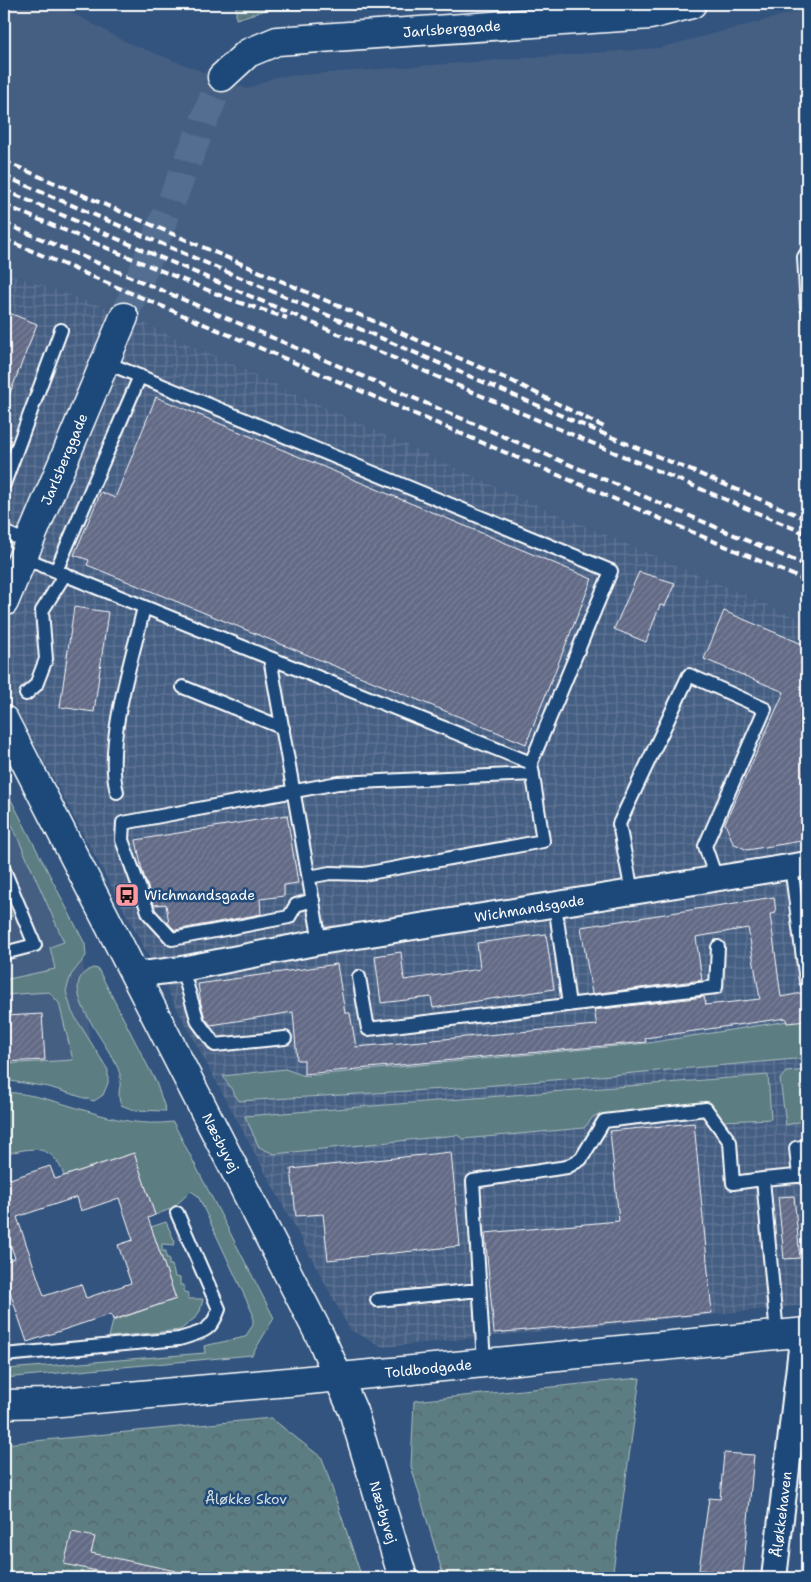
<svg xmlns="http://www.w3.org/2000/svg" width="811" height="1582" viewBox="0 0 811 1582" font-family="'Shantell Sans',sans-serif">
<defs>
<pattern id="industrial-grid" width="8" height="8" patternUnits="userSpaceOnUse" patternTransform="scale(1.25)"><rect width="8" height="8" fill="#455e83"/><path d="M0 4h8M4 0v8" fill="none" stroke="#617696"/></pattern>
<pattern id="forest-crowns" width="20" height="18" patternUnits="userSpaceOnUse" patternTransform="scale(1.25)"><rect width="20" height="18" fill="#5b7d82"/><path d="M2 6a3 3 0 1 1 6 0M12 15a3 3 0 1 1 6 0" fill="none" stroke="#546467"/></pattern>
<pattern id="building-hatch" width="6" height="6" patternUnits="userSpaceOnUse" patternTransform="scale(1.25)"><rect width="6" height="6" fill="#626a86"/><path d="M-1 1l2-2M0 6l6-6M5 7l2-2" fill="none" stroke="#7a8098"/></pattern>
</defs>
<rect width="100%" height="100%" fill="#33547e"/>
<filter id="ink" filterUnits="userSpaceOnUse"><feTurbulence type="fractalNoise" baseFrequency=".02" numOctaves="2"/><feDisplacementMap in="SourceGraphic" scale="10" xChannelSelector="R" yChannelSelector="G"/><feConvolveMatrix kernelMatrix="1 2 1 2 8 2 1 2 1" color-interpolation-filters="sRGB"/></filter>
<g filter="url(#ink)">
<path fill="#455e83" d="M 4,4 L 56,4 L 126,42 L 247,89 L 275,77 L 659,48 L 807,9 L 807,622 L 523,499 L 124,314 L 4,272 Z
M 4,793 L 82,946 L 93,1074 L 4,1076 Z"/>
<path fill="url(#industrial-grid)" d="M 4,272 L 124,314 L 523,499 L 807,622 L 807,1305 L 383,1347 L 350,1330 L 4,687 Z"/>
<path fill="#5b7d82" stroke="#adbec0" d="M 4,786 L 85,944 L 86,956 L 71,975 L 66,991 L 72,1012 L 108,1070 L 108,1083 L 103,1095 L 94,1101 L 49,1087 L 4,1080 L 4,1064 L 73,1060 L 59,1003 L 49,992 L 4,995 L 4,980 L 55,969 L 50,947 L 64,942 L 4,807 Z
M 4,896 L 13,916 L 4,918 Z
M 93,968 L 98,969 L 156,1082 L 166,1111 L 134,1110 L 121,1105 C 116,1094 122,1086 120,1075 C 116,1050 49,984 93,968 Z
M 807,1018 L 807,1058 L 460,1088 L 239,1101 L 223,1076 L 285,1069 L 305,1076 L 648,1043 Z
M 807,1070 L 807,1120 L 786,1125 L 780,1079 L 786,1072 Z
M 768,1075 L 771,1119 L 723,1121 L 708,1106 L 594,1116 L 584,1128 L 463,1139 L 457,1135 L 274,1154 L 259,1147 L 245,1116 Z
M 4,1092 C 63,1095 111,1130 173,1122 L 274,1318 L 252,1355 L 4,1378 L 4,1362 L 7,1362 L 7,1369 L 205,1353 L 204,1346 L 245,1337 L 253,1325 L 253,1314 L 198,1196 L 191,1191 L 173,1208 L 155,1215 L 134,1153 L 64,1176 C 54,1144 32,1146 4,1155 Z
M 166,1222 L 175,1242 L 174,1245 L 162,1244 L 162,1251 L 166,1251 L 166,1258 L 169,1258 L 169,1265 L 172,1265 L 175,1277 L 180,1278 L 180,1285 L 184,1285 L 184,1292 L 188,1293 L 188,1299 L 203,1299 L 200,1311 L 195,1318 L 180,1330 L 109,1337 L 113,1321 L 176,1299 L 151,1227 Z"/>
<path fill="url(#forest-crowns)" stroke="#adbec0" d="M 236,4 L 435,4 L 435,6 L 266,10 L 236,19 Z
M 640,1378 L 612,1578 L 444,1578 L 411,1466 L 414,1401 Z
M 271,1418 L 322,1458 L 362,1578 L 4,1578 L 4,1444 Z"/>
<path fill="url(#building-hatch)" stroke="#fff" fill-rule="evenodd" d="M 4,311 L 37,324 L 5,406 L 4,406 Z
M 156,397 L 592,579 L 526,744 L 87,565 L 89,560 L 74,555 L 101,492 L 115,498 Z
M 639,572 L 675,583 L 665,606 L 660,605 L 646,642 L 614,629 Z
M 74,607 L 108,612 L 94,712 L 60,707 Z
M 724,611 L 807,646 L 807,840 L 747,850 L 733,843 L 725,823 L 784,692 L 704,659 Z
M 287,815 L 298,883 L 284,885 L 284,896 L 260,899 L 261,914 L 175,930 L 169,924 L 166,904 L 154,905 L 142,870 L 136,840 Z
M 774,897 L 776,913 L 770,914 L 781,997 L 807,992 L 807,1021 L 787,1023 L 786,1018 L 645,1038 L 646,1042 L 304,1074 L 304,1060 L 297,1060 L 293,1012 L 211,1025 L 205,1018 L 201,1004 L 198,984 L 337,964 L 345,1013 L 350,1013 L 356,1047 L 597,1025 L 594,1010 L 704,997 L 706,1005 L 760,999 L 748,928 L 696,937 L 702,980 L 592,994 L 581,927 Z
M 546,934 L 554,989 L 433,1008 L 431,997 L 381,1003 L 375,956 L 401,952 L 404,980 L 480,969 L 477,943 Z
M 42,1014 L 45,1060 L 4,1062 L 4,1016 Z
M 694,1123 L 712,1313 L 494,1333 L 485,1233 L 619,1221 L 610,1131 Z
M 451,1152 L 460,1246 L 328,1260 L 323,1214 L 296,1216 L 291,1169 Z
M 134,1153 L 155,1215 L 148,1218 L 176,1299 L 113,1320 L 111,1314 L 27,1342 L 4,1275 L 4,1262 L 15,1258 L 4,1226 L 4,1181 L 50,1166 L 55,1179 ZM 77,1197 L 81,1211 L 119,1198 L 133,1240 L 118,1245 L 131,1283 L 86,1298 L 81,1284 L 44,1296 L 17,1217 Z
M 794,1196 L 800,1258 L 784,1259 L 778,1197 Z
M 724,1453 L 754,1455 L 743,1575 L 699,1570 L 709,1498 L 720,1499 Z
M 72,1532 L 95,1537 L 91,1553 L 176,1571 L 175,1578 L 110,1578 L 111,1574 L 64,1564 Z"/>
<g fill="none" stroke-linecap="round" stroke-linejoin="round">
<path stroke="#526e91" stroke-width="28" stroke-dasharray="28 14" stroke-linecap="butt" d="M 124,317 L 222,77"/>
<defs>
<path id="lane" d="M 807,307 L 804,257 L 807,252
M 105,362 L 611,571 L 531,763
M 4,484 L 61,330
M 4,532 L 30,543
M 24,558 L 270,658 L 320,942
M 56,571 L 140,376
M 270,658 L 531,763 L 543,841 L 364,874 L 330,873 L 309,877
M 183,687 L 283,728
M 26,694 L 36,685 L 46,659 L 42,611 L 65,574
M 117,792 C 104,743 133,657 144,607
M 791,866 L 806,981
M 4,870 L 35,945 L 4,953
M 632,892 L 619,824 L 689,675 L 765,709 L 705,846 L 716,878
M 313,900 L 296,905 L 289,917 L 172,939 L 149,914 L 122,840 L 123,823 L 338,783 L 533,774
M 555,904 L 569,1005
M 182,969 L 198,1022 L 215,1045 L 285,1038
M 359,977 L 368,1029 L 716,987 L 718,947
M 799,1176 L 796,1148 L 807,1146
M 377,1300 L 479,1290
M 777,1335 L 763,1179 L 807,1175
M 4,1355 L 179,1339 C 202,1332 211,1332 219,1309 L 177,1213
M 484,1363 L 473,1181 L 567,1167 L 581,1159 L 604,1121 L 706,1109 L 730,1142 L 733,1183 L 763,1179"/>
<g id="street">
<path id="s1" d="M 134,975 L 182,969 L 320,942 L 807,864"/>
<path id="s2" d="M 774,1578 L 803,1332"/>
</g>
<g id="secondary">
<path id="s3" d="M 222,77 L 248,53 L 277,41 L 650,15 L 692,4"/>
<path id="s4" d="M 4,602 L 124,317"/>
<path id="s5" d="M 4,720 L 321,1338 L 353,1411 L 403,1578"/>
<path id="s6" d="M 4,1404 L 49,1403 L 288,1382 L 807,1332"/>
</g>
</defs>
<use href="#lane" stroke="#fff" stroke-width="16"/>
<use href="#street" stroke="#fff" stroke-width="28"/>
<use href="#secondary" stroke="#fff" stroke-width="31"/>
<use href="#lane" stroke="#1f4a7a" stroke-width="12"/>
<use href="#street" stroke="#1f4a7a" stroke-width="24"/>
<use href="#secondary" stroke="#1f4a7a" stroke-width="28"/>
<path stroke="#fff" stroke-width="4" stroke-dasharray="8 4" stroke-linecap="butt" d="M 4,161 L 512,381 L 606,428
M 4,176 L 597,431 L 807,519
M 4,190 L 533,418 L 807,534
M 4,205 L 229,299 L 287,318
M 4,223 L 807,566
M 4,239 L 807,581"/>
</g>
</g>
<defs>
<symbol id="bus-square" viewBox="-11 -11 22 22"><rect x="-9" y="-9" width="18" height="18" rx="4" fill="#ff9aa2" stroke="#1f4a7a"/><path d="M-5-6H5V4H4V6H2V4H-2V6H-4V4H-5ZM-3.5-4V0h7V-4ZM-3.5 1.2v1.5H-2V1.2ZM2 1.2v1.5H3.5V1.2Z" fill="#111"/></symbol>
</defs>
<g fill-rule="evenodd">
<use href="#bus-square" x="113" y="881" width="28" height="28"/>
</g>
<g text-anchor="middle" stroke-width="5" stroke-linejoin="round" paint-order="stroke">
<g font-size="14" fill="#fff" stroke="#1f4a7a">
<text dy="5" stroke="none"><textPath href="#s3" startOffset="242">Jarlsberggade</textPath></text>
<text dy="5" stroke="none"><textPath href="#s4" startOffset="155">Jarlsberggade</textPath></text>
<text dy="5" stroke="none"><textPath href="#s1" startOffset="401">Wichmandsgade</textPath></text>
<text dy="5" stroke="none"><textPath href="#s5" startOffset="475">Næsbyvej</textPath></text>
<text dy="5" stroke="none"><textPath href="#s6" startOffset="426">Toldbodgade</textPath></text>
<text dy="5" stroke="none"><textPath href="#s5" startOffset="880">Næsbyvej</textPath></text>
<text dy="5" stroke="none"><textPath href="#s2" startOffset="64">Åløkkehaven</textPath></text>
</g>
<g font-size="14" fill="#fff" stroke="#1f4a7a" text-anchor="start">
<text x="144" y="900">Wichmandsgade</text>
</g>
<g font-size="14" fill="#d6dee0" stroke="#1f4a7a">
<text x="246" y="1504">Åløkke Skov</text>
</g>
</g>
<rect width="811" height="1582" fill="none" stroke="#1f4a7a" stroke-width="20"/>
<rect x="10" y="10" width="791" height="1562" fill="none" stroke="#fff" stroke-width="2" filter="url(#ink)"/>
</svg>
